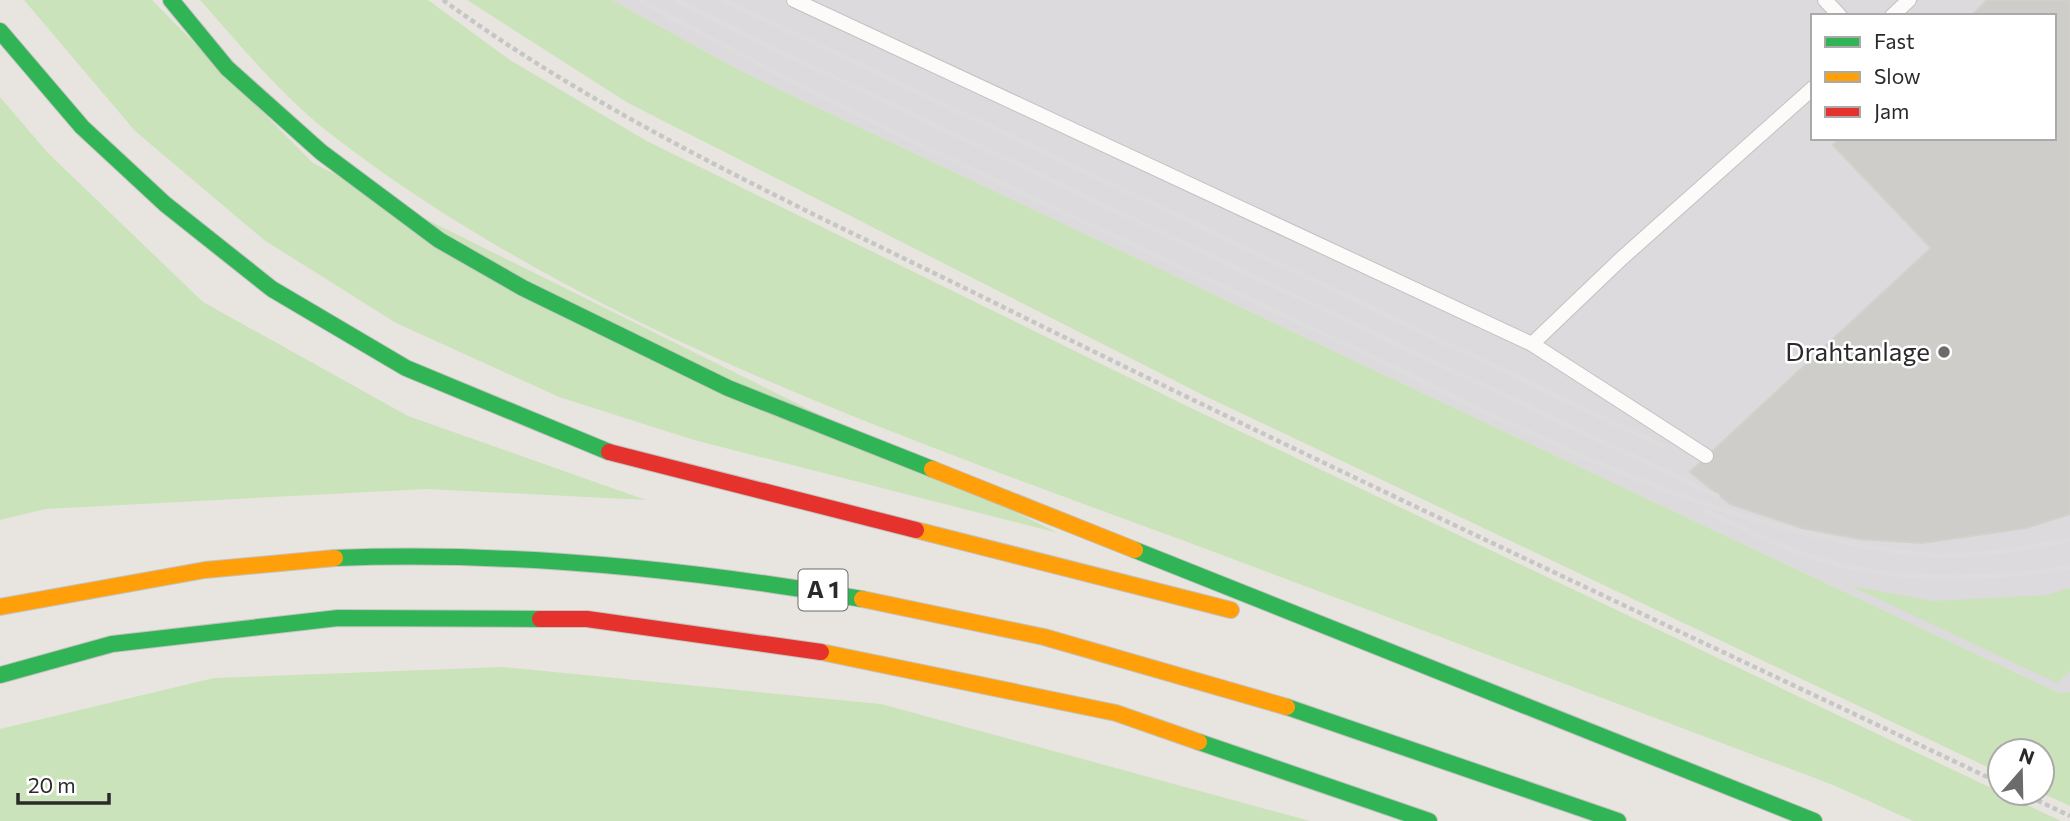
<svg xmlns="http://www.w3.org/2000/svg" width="2070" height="821" viewBox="0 0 2070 821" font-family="Commissioner,sans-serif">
<rect width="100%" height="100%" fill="#e8e5e0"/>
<path fill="#dcdadc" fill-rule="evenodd" d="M 612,0 L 2070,0 L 2070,692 L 2059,693 L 863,129 L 741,71 ZM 1813,16 L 2054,16 L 2054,138 L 1813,138 Z"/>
<path fill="#cbe3ba" d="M 24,0 L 152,0 L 313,163 L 1058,533 L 694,440 L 559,397 L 396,323 L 264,240 L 135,131 Z
M 200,0 L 428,0 L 510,60 L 645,140 L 1191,408 L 2061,821 L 1913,821 L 1833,785 C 1615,703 1397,620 1179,539 C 888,432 575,324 328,132 C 281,95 240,45 200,0 Z
M 467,0 L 612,0 L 741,71 L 863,129 L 2059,693 L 2070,692 L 2070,806 L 2042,793 L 2042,751 L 2000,751 L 2000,773 L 1207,397 L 628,103 Z
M 0,97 L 48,153 L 203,302 L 408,416 L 646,500 L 427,489 L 46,509 L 0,520 Z
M 1851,586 L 1933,601 L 2047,595 L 2070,588 L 2070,671 L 2057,683 Z
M 502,667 L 881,704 L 1310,821 L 0,821 L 0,729 L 214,678 Z"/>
<path fill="#cfcdc9" stroke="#d3d0cc" stroke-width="2" d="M 1987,0 L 2070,0 L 2070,514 L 2026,528 L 1922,543 L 1860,539 L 1802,528 L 1730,504 L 1690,472 L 1931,248 L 1833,145 L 1840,138 L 2054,138 L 2054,16 L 1971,16 Z"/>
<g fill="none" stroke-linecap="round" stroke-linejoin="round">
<defs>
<path id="lane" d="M 794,0 L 1532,344 L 1706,456
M 1825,0 L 1840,16
M 1892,16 L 1909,0
M 1532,344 L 1622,258 L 1813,88"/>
<path id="fast" d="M 171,0 L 227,68 L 321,152 L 439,240 L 523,288 L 728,388 L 932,469
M 0,31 L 82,127 L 165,204 L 272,289 L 406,368 L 609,452
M 1135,550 L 1814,821
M 335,558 C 512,551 689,569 862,599
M 0,675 L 112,644 L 338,618 L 540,619
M 1287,707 L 1618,821
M 1199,742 L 1429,821"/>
<path id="slow" d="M 932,469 L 1135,550
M 916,530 L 1231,610
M 862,599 L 1044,637 L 1287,707
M 0,607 L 205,570 L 335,558
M 821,652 L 1116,713 L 1199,742"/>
<path id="jam" d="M 609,452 L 916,530
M 540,619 L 587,619 L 821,652"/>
</defs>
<use href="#lane" stroke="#c2c1c1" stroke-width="16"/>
<use href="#fast" stroke="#c4c3c1" stroke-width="18"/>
<use href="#slow" stroke="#c4c3c1" stroke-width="18"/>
<use href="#jam" stroke="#c4c3c1" stroke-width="18"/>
<path stroke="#c6c6c5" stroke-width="4.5" stroke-dasharray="5 3.5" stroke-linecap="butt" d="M 443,0 C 616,126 812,212 1003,307 C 1333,470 1667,625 2000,783
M 2022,793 L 2070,816"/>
<use href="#lane" stroke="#fcfbfa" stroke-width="14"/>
<use href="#fast" stroke="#30b455" stroke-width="16"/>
<use href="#slow" stroke="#ff9f0a" stroke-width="16"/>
<use href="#jam" stroke="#e5322d" stroke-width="16"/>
<path stroke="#deddde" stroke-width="5" d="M 640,0 C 855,120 1082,220 1305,325 C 1475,405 1646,500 1831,539 C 1863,546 1898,553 1931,555 C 1977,558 2025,548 2070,540
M 677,0 L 764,44 L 1717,496
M 724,0 L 1662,446
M 1706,511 C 1744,528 1784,550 1825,561 C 1907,583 1987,580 2070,567"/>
</g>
<circle fill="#6c6b6a" stroke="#fff" stroke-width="2.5" cx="1944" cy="352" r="7"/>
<g text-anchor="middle" stroke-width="5" stroke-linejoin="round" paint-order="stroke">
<rect fill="#fff" stroke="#6a6a6a" stroke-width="2" x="798.5" y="569.5" width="49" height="41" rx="5"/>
<g font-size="24" font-weight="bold" fill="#2a2a2a">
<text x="823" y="598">A 1</text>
</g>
<g font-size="26" fill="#2a2a2a" stroke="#fff" text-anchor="end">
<text x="1930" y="361">Drahtanlage</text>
</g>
</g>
<rect x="1811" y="14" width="245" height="126" fill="#ffffff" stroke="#aaaaaa" stroke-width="2"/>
<rect x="1825" y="37" width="35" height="10" fill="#30b455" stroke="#aaaaaa" stroke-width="2"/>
<text x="1874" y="49" font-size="21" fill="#2a2a2a">Fast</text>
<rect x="1825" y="72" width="35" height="10" fill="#ff9f0a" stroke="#aaaaaa" stroke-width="2"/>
<text x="1874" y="84" font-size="21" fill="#2a2a2a">Slow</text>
<rect x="1825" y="107" width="35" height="10" fill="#e5322d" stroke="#aaaaaa" stroke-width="2"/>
<text x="1874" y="119" font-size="21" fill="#2a2a2a">Jam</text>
<g transform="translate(2021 772) rotate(20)"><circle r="33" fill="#ffffff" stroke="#aaaaaa" stroke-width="2"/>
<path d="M0-5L12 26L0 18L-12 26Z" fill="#6c6b6a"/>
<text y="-10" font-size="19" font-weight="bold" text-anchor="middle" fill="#2a2a2a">N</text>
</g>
<path d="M18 793v10h91v-10" fill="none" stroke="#2a2a2a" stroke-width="3.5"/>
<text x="28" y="793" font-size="21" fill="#2a2a2a" stroke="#ffffff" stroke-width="5" paint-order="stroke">20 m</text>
</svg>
